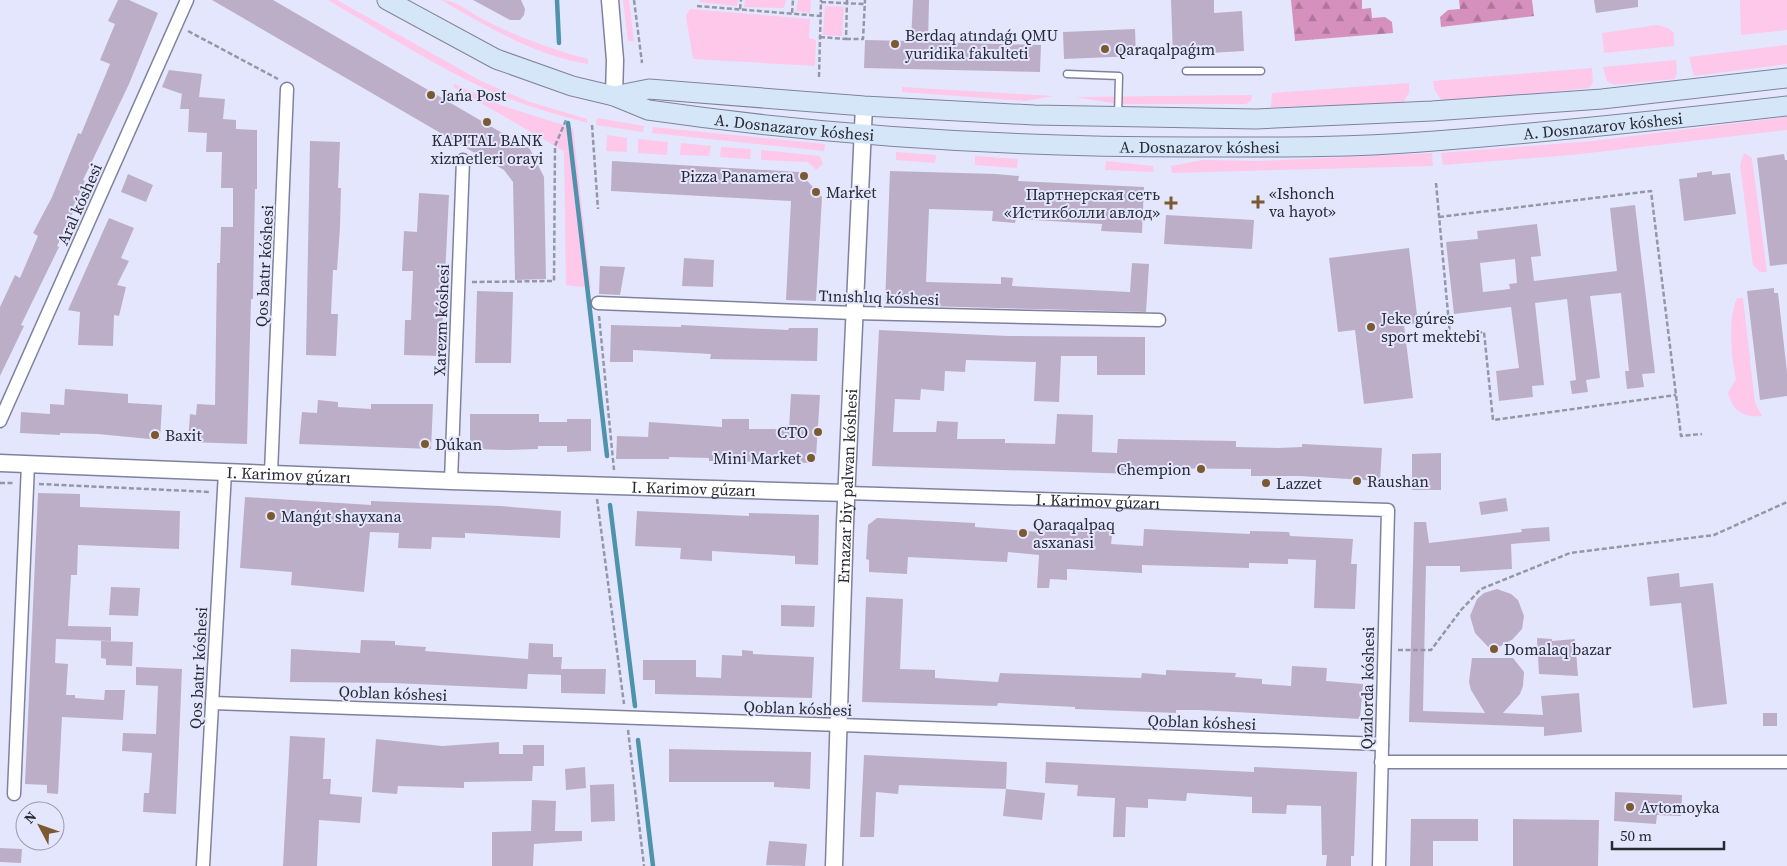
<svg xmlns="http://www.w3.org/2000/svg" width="1787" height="866" viewBox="0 0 1787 866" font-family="'Source Serif 4',serif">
<defs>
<pattern id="forest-firs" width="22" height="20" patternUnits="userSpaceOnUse" patternTransform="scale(1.25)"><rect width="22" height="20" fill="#d690bd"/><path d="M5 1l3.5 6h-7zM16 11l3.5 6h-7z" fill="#ae769a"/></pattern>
</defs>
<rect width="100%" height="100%" fill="#e4e6fe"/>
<path fill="#fdc8e9" d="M 328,0 L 337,0 L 481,81 L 527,101 L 587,119 L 587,123 C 556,114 525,106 495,93 C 437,68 383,32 328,0 Z
M 441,0 C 458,0 471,14 486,21 C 519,37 553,50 588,59 L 588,64 C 535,55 487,27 441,0 Z
M 623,0 L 629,0 L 634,41 L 628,41 Z
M 700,0 L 738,0 L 737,6 L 699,2 Z
M 745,0 L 786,0 L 784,8 L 744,7 Z
M 798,0 L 811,0 L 810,13 L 796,11 Z
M 1740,0 L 1787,0 L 1787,30 L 1741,35 Z
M 825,6 L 844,7 L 842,36 L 823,35 Z
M 690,9 L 810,19 L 809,38 L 816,40 L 815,66 L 693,59 L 686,16 Z
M 1657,25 L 1668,28 L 1674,33 L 1674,46 L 1604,53 L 1602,33 Z
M 1787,45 L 1787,64 L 1694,76 L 1689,57 Z
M 1676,60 L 1677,73 L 1674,79 L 1614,85 L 1607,81 L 1603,67 Z
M 1592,68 L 1593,82 L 1589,88 L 1443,102 L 1435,91 L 1433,81 Z
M 1409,83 L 1409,92 L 1403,104 L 1271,107 L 1272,93 Z
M 455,84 L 503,106 L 573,128 L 591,288 L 566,285 L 564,151 L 453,87 Z
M 902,87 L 1053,96 L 1026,101 L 902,92 Z
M 1252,95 L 1251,101 L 1246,104 L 1118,104 L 1075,97 Z
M 1787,117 L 1787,130 L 1572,155 L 1443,165 L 1441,153 L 1592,141 Z
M 597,118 L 644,126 L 643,132 L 596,125 Z
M 653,127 L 825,144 L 824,151 L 652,133 Z
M 607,135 L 627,138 L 627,152 L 606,151 Z
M 638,139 L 668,142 L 667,155 L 638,153 Z
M 681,143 L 711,146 L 709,156 L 680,155 Z
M 721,147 L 751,149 L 750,159 L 720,157 Z
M 761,150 L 820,156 L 823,164 L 816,170 L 808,162 L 761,160 Z
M 896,152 L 936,155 L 935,163 L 896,160 Z
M 1432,153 L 1433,166 L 1172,173 L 1171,166 L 1203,160 L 1259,161 Z
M 1744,153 L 1752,158 L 1767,272 L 1760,272 L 1753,265 L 1740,165 Z
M 975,156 L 1018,159 L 1017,168 L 975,165 Z
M 1106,161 L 1153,166 L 1154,172 L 1105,170 Z
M 1737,298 L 1743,298 L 1755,403 L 1762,416 C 1745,418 1732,411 1728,393 L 1736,379 C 1731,358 1728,318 1737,298 Z"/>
<path fill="url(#forest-firs)" d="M 1291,0 L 1362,0 L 1362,9 L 1371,8 L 1372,18 L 1385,17 L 1392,22 L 1393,33 L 1295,41 Z
M 1459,0 L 1532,0 L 1534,16 L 1441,27 L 1440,17 L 1448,10 L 1460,9 Z"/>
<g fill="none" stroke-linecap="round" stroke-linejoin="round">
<path stroke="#4e92ac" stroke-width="4.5" d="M 557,0 L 559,43
M 568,123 L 607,456
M 610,505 L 635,706
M 638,740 L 653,866"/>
</g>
<path fill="#bdaec8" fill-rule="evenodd" d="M 118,0 L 129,0 L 158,13 L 129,84 L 83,180 L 85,181 L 73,207 L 75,208 L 57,246 L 59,247 L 21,325 L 24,326 L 0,376 L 0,307 L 15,275 L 20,278 L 38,236 L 33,233 L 52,197 L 78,133 L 81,134 L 110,64 L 100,60 L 115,24 L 108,21 Z
M 212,0 L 273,0 L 530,149 L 544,177 L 546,279 L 515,280 L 513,182 L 504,170 Z
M 473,0 L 521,0 L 525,9 L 524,15 L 520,20 L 510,20 Z
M 913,0 L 929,0 L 928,42 L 1041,45 L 1040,72 L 864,68 L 865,40 L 911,41 Z
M 1171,0 L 1214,0 L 1214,13 L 1242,11 L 1244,51 L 1173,55 Z
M 1594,0 L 1638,0 L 1638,7 L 1596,13 Z
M 1135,29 L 1136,56 L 1064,59 L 1063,32 Z
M 169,70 L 202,74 L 199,97 L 225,99 L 223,119 L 236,120 L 236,129 L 257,130 L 257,189 L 255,189 L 253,299 L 251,299 L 247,444 L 188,442 L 190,414 L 196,415 L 197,404 L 215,405 L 217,263 L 220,263 L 221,227 L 233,227 L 233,188 L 221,188 L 222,152 L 206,152 L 207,133 L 188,132 L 189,109 L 180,109 L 182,94 L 162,87 Z
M 310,141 L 340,142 L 338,188 L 341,188 L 340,227 L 337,270 L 333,270 L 331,314 L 338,314 L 336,356 L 306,355 Z
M 1784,154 L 1785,160 L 1787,160 L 1787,264 L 1770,266 L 1757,158 Z
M 612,161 L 799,172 L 822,197 L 816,301 L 786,300 L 791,201 L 611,191 Z
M 890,171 L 996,174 L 1019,176 L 1018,181 L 1144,187 L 1142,233 L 1101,231 L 1102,224 L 1016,219 L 1015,223 L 992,221 L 993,211 L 929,209 L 926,282 L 1001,284 L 1001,277 L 1013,278 L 1012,286 L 1130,292 L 1132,263 L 1149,264 L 1146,312 L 885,305 Z
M 1712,171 L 1712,175 L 1730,173 L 1736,214 L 1684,221 L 1679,179 L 1697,177 L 1697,173 Z
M 128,174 L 153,185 L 146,202 L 121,192 Z
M 419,193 L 449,195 L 441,356 L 404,355 L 405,320 L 411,320 L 413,271 L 402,271 L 404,231 L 417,232 Z
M 1635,205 L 1655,373 L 1642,374 L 1644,387 L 1627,389 L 1625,371 L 1629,371 L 1621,293 L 1590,296 L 1600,378 L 1586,380 L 1588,392 L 1572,394 L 1570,381 L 1576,380 L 1567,299 L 1535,303 L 1544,385 L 1532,386 L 1533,397 L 1499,401 L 1496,371 L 1519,368 L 1511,307 L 1454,314 L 1446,242 L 1478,239 L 1477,231 L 1537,224 L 1541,256 L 1531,257 L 1534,281 L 1617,271 L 1610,208 ZM 1515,259 L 1517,283 L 1509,284 L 1510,289 L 1483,292 L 1480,263 Z
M 1166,215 L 1254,220 L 1252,249 L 1164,244 Z
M 109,218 L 134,228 L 121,258 L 129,261 L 117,285 L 126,287 L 119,316 L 114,315 L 113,346 L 78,345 L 80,312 L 68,310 Z
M 1409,248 L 1418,323 L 1404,325 L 1413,398 L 1364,404 L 1355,330 L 1338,332 L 1329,258 Z
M 684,258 L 714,260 L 713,287 L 682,286 Z
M 600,266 L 625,267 L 620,295 L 599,294 Z
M 1774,288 L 1774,293 L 1778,293 L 1787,372 L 1787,396 L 1760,400 L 1747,291 Z
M 477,291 L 513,292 L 511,363 L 475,363 Z
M 611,325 L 681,327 L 681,325 L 788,330 L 789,328 L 818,328 L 817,361 L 710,359 L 711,354 L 633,350 L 633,362 L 610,362 Z
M 879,330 L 1008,336 L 1145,337 L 1145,375 L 1097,375 L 1097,356 L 1061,356 L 1059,402 L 1034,401 L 1036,362 L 966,360 L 965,372 L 945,371 L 944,391 L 921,389 L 920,400 L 895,399 L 893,432 L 936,432 L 937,421 L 958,422 L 957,439 L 1005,439 L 1005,443 L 1055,444 L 1057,414 L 1093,415 L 1092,452 L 1117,453 L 1118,439 L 1236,441 L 1236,447 L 1278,448 L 1302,447 L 1302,444 L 1382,448 L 1380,481 L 1300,476 L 1251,476 L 1251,469 L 1136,468 L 1136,474 L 872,466 Z
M 65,389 L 128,394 L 128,403 L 162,405 L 160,440 L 98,434 L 60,433 L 60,435 L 20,433 L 21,412 L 50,414 L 50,404 L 64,405 Z
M 791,394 L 820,395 L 816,457 L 811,463 L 709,461 L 709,458 L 669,457 L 669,459 L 616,459 L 617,436 L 648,437 L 649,422 L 722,427 L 722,419 L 749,419 L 749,429 L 789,429 Z
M 318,400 L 338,402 L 338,407 L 371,409 L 371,404 L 433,404 L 431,449 L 299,444 L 302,412 L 317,413 Z
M 470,414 L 539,414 L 539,422 L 567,422 L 567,419 L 591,419 L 591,451 L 567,452 L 567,446 L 538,446 L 538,449 L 506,450 L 470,449 Z
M 1441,453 L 1441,490 L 1412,490 L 1412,454 Z
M 38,493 L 80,494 L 80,507 L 180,511 L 179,549 L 78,545 L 77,575 L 71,575 L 68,626 L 111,627 L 111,641 L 56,639 L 55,663 L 68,664 L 66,695 L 75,695 L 75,698 L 104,700 L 105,690 L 125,690 L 123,720 L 62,717 L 58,794 L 47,793 L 47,785 L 25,784 Z
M 245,497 L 371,505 L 371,501 L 500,506 L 561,511 L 560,538 L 465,533 L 465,538 L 432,537 L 431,549 L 398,548 L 399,533 L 370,532 L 364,592 L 291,585 L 292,572 L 240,568 Z
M 1506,498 L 1508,511 L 1481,515 L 1479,502 Z
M 637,511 L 749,516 L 749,513 L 819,515 L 818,565 L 795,564 L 795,556 L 712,551 L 712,561 L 680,559 L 681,548 L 635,546 Z
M 877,518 L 975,523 L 975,527 L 1040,532 L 1041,524 L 1113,528 L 1111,544 L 1143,546 L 1144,529 L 1250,534 L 1250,531 L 1289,532 L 1290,536 L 1353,539 L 1351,564 L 1357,564 L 1355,609 L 1314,608 L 1316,560 L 1288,559 L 1288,564 L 1249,563 L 1249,568 L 1142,565 L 1142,573 L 1067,569 L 1067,580 L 1050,579 L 1049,588 L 1037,588 L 1039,555 L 1008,552 L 1007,562 L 908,557 L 907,574 L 869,572 L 869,560 L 866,559 L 868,525 Z
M 1414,522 L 1426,522 L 1429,543 L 1522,532 L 1521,529 L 1549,527 L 1550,541 L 1511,544 L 1512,569 L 1460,572 L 1460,566 L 1426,566 L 1423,711 L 1485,713 L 1471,690 L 1469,682 L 1472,658 L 1513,658 L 1524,672 L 1523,686 L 1520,694 L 1503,713 L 1543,715 L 1541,696 L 1579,693 L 1582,732 L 1544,736 L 1544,727 L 1409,722 Z
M 1679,573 L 1680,587 L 1713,583 L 1727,704 L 1693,708 L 1681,603 L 1650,606 L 1647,577 Z
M 111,587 L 140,588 L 138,616 L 109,615 Z
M 1497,589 L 1511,594 L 1518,600 L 1524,616 L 1522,629 L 1513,639 L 1492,651 L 1475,633 L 1470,616 L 1477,599 L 1484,593 Z
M 866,597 L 903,599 L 900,669 L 935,670 L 935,678 L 998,682 L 1000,673 L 1141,678 L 1142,673 L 1166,675 L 1166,670 L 1236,673 L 1235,677 L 1262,679 L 1262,684 L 1291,686 L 1292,666 L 1327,668 L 1326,681 L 1363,684 L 1360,719 L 1198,710 L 1176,710 L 1176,713 L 1075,709 L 1075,707 L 998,703 L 997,706 L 862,702 Z
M 781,605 L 815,606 L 814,627 L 781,626 Z
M 1537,638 L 1552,639 L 1552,641 L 1575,639 L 1578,676 L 1539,674 Z
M 361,640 L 395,641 L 395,645 L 426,647 L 425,651 L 528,659 L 529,643 L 553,644 L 553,657 L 562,657 L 561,669 L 606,669 L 605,694 L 561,693 L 561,673 L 561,675 L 528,674 L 527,689 L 393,683 L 290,682 L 291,649 L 360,653 Z
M 101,641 L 133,642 L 132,666 L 106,665 L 106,659 L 101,658 Z
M 742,650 L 753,651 L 753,654 L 814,657 L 812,698 L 655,694 L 655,680 L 643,680 L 643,660 L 696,660 L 696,677 L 721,678 L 722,655 L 742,656 Z
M 136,667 L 182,669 L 176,814 L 143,812 L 144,793 L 149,793 L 152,753 L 122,751 L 123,733 L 156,734 L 158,686 L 136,685 Z
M 1763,713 L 1777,713 L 1777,726 L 1763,726 Z
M 290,736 L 325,738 L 323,779 L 331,779 L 330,794 L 362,797 L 360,823 L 319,820 L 317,866 L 283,866 Z
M 376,739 L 442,746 L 499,742 L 499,754 L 523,754 L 523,745 L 544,745 L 544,766 L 533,766 L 532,781 L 464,782 L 464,788 L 398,786 L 397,794 L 372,792 Z
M 669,749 L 811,752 L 810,789 L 774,787 L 774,782 L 669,782 Z
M 864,755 L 1007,762 L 1006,789 L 899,785 L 898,794 L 876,792 L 874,837 L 860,837 Z
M 1046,762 L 1254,772 L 1254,767 L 1357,772 L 1354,856 L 1351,856 L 1351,866 L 1326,866 L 1327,855 L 1322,855 L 1321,806 L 1287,805 L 1286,814 L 1252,813 L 1252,797 L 1187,793 L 1186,801 L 1148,799 L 1148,808 L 1126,807 L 1125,837 L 1113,837 L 1115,798 L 1077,796 L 1078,785 L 1045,783 Z
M 585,767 L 586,788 L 566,790 L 565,769 Z
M 614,784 L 615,821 L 591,822 L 590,785 Z
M 1006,789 L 1045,793 L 1042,820 L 1003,816 Z
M 1615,792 L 1682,795 L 1681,816 L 1657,815 L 1656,824 L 1614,821 Z
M 532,800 L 556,801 L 555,831 L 582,831 L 582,841 L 534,844 L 533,866 L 492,866 L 492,832 L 531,831 Z
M 1411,819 L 1478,819 L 1478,841 L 1433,841 L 1433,866 L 1410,866 Z
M 1513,819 L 1599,820 L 1598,866 L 1513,866 Z
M 769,841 L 807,844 L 805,866 L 766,865 Z
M 0,848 L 22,849 L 21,863 L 0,862 Z"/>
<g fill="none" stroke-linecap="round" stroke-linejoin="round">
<defs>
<path id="service" d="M 1186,71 L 1261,71
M 1067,74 L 1119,76 L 1118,116"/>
<g id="minor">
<path d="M 598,303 L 854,313 L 1159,320"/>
<path d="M 0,421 L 187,0"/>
<path d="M 271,473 L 287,89"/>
<path d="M 451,481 L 463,160"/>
<path id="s1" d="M 847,493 L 1388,510 L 1379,866"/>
<path d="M 212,703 L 1382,744"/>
<path d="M 1381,762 L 1787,762"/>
<path d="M 14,794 L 28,464"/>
<path d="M 203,866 L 225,472"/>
</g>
<g id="tertiary">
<path d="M 610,0 L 615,60 L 614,96"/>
<path id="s2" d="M 0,463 L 451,481 L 847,493"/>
<path id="s3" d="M 834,866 L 845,523 L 864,106"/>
</g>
<g id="secondary">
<path id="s4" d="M 387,0 L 496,59 L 572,86 L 614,96 L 648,110 C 828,136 1010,147 1192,147 C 1268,147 1345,148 1421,142 C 1543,133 1665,120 1787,106"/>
<path d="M 614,96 L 649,89 L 864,106 L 1034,115 L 1256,119 L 1432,111 L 1602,99 L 1787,78"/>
</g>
</defs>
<use href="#service" stroke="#80829d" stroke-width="9"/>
<use href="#minor" stroke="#80829d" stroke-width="15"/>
<use href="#tertiary" stroke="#80829d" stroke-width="19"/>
<use href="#secondary" stroke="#80829d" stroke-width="21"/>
<path stroke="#9597a9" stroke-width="2.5" stroke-dasharray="5 2.5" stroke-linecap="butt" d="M 634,0 L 642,63
M 821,2 L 864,4
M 697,6 L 821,16
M 740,9 L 741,0
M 792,13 L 793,0
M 188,31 L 278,79
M 820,37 L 846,39 L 847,0
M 846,39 L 863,39 L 865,0
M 819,77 L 821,0
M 592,125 L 598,209
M 1436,183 L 1450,335 L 1484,332 L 1493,420 L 1676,395
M 1439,217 L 1651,191 L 1681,436 L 1702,434
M 472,282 L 554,281 L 555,146 L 566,120
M 599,316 L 614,470
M 0,483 L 13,483
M 39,484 L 211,492
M 597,499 L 624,704
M 1398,650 L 1431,650 L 1461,610 L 1481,589 L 1570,553 L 1714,535 L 1787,502
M 628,730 L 644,866"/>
<use href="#service" stroke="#fff" stroke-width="6"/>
<use href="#minor" stroke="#fff" stroke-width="12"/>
<use href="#tertiary" stroke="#fff" stroke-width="16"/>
<use href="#secondary" stroke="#d6e6f9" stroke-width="19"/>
</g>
<g fill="#7b5931" stroke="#e4e6fe" stroke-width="2">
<circle cx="895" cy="44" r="5"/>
<circle cx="1105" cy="49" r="5"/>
<circle cx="431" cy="95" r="5"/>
<circle cx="487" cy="122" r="5"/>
<circle cx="804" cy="176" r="5"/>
<circle cx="816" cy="192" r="5"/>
<path d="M1255.5 194.5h5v5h5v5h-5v5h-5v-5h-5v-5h5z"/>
<path d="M1168.5 195.5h5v5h5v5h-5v5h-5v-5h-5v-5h5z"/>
<circle cx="1371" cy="327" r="5"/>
<circle cx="818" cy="432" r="5"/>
<circle cx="155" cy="435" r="5"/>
<circle cx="425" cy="444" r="5"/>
<circle cx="811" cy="458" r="5"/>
<circle cx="1201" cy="469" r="5"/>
<circle cx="1357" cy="481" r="5"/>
<circle cx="1266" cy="483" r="5"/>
<circle cx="271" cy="516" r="5"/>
<circle cx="1023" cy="533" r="5"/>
<circle cx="1494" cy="649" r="5"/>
<circle cx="1630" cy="807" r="5"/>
</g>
<g text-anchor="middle" stroke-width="4" stroke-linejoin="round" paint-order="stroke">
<g font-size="16" fill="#282933" stroke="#e4e6fe" text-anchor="start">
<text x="905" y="41">Berdaq atındaǵı QMU<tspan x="905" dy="18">yuridika fakulteti</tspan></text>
<text x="1115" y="55">Qaraqalpaǵım</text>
<text x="441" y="101">Jańa Post</text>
<text x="487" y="146" text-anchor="middle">KAPITAL BANK<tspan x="487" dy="18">xizmetleri orayi</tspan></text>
<text x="794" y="182" text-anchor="end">Pizza Panamera</text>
<text x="826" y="198">Market</text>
<text x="1269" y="199">«Ishonch<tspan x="1269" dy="18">va hayot»</tspan></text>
<text x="1160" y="200" text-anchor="end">Партнерская сеть<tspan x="1160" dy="18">«Истикболли авлод»</tspan></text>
<text x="1381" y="324">Jeke gúres<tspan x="1381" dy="18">sport mektebi</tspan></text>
<text x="808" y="438" text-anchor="end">СТО</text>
<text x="165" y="441">Baxit</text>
<text x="435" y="450">Dúkan</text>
<text x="801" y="464" text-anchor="end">Mini Market</text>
<text x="1191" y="475" text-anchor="end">Chempion</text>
<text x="1367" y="487">Raushan</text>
<text x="1276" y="489">Lazzet</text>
<text x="281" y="522">Manǵıt shayxana</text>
<text x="1033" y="530">Qaraqalpaq<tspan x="1033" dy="18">asxanasi</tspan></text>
<text x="1504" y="655">Domalaq bazar</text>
<text x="1640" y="813">Avtomoyka</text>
</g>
<g font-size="16" fill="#282933" stroke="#e4e6fe">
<text dy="6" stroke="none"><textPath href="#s4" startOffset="1242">A. Dosnazarov kóshesi</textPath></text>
<text dy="6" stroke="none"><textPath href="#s4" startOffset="432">A. Dosnazarov kóshesi</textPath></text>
<text dy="6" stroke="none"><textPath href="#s4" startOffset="838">A. Dosnazarov kóshesi</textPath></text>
<text transform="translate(79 204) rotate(-66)" y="6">Aral kóshesi</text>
<text transform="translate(264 266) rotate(-87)" y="6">Qos batır kóshesi</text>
<text transform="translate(879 297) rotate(2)" y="6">Tınıshlıq kóshesi</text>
<text transform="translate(441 320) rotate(-88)" y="6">Xarezm kóshesi</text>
<text dy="6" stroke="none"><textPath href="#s2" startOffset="289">I. Karimov gúzarı</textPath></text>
<text dy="6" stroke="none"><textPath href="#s3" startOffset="380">Ernazar biy palwan kóshesi</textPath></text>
<text dy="6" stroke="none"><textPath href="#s2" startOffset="694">I. Karimov gúzarı</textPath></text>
<text dy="6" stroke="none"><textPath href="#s1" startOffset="251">I. Karimov gúzarı</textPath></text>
<text transform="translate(198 668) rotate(-87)" y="6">Qos batır kóshesi</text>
<text transform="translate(1367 688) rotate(-89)" y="6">Qızılorda kóshesi</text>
<text transform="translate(393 693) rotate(2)" y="6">Qoblan kóshesi</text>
<text transform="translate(798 708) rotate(2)" y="6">Qoblan kóshesi</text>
<text transform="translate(1202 722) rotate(2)" y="6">Qoblan kóshesi</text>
</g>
</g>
<g transform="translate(40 826) rotate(311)"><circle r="24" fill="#e4e6fe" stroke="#999aad"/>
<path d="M0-4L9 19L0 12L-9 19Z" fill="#7b5931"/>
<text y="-8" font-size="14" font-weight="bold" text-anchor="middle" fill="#282933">N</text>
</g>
<path d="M1612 841v8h112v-8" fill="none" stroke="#282933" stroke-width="2.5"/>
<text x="1620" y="841" font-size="15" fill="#282933" stroke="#e4e6fe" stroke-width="4" paint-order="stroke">50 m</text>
</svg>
